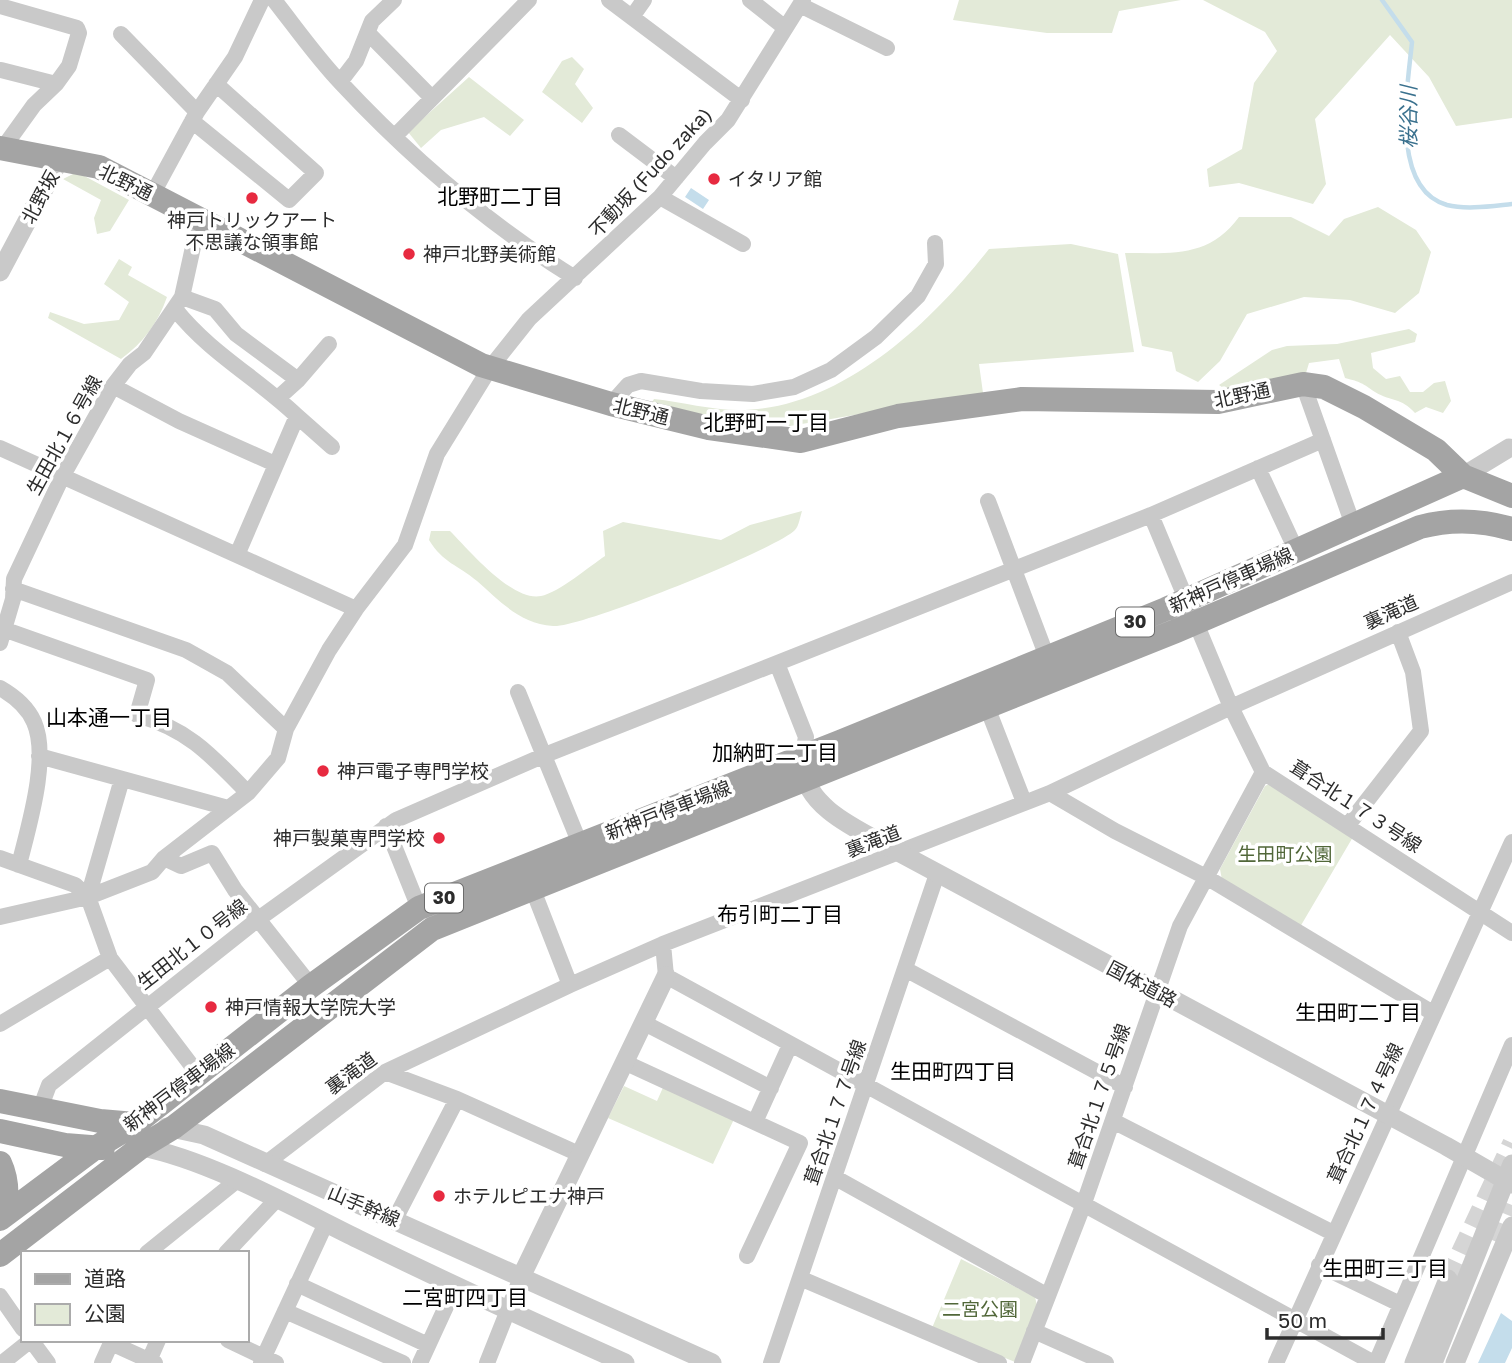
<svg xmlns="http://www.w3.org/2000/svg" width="1512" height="1363" viewBox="0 0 1512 1363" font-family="'Golos Text','Noto Sans JP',sans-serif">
<rect width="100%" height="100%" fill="#fff"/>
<path fill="#e3ead8" d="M 959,0 L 1181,0 L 1119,11 L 1112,33 L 1047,33 L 953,20 Z
M 1203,0 L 1512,0 L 1512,118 L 1456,126 L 1429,77 L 1390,35 L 1315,119 L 1326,184 L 1313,204 L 1239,183 L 1209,187 L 1207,169 L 1242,149 L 1254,83 L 1277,51 L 1265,32 Z
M 572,57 L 584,69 L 575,84 L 593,108 L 582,123 L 542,92 L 562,61 Z
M 469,77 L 524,120 L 510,136 L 484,117 L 441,130 L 421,148 L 408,132 Z
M 77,172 L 129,200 L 110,231 L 97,234 L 94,218 L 101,200 L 63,179 Z
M 1378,207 L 1416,230 L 1431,252 L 1419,293 L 1395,313 L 1350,300 L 1304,297 L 1247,314 L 1220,361 L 1198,382 L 1176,371 L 1172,352 L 1142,346 L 1125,253 C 1172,253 1209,258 1239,217 L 1291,217 L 1329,236 L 1344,219 Z
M 1071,244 L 1118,254 L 1134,352 L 979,364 L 983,393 L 790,426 L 717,418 L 651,404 L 654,399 C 682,402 711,410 739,410 C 840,410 931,323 989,249 Z
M 119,259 L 132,267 L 128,275 L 167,297 C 158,323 143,343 121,359 L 48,318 L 50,312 L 84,324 L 119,320 L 129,302 L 104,284 Z
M 1409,329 L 1417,334 L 1415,342 L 1371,353 L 1373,368 L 1386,379 L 1400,376 L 1410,392 L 1423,392 L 1434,383 L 1445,381 L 1451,401 L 1443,413 L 1426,407 L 1415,413 C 1401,397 1391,402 1375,392 C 1362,383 1361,382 1345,378 L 1339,359 L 1309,363 L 1306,373 L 1226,390 L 1219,385 L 1272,350 L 1287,346 L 1337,344 Z
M 802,511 C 800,517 799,526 795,530 C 775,550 578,629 553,626 C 519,623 501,602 477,581 C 458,565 443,563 429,540 L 431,531 L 450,531 C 469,550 512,602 541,596 C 558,593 590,566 605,556 L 603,531 L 623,522 L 721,540 L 750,525 Z
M 1271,783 L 1353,837 L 1300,927 L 1222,880 L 1220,869 L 1265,786 Z
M 665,1083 L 735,1117 L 713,1164 L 608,1118 L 624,1086 L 657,1101 Z
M 961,1259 L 1035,1297 L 1038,1309 L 1015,1362 L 932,1328 Z"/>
<path fill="#c4ddeb" d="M 691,188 L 709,200 L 703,209 L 685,197 Z
M 1501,1313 L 1512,1321 L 1512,1348 L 1505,1363 L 1478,1363 Z"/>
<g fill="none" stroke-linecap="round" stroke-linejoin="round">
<path stroke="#c4ddeb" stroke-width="4.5" d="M 1382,0 L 1412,42 C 1408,84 1389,189 1447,205 C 1467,210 1492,206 1512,204"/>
<path stroke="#d5d5d5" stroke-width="19" stroke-dasharray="19 10" stroke-linecap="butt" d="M 1497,1242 L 1512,1205
M 1448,1279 L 1512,1143"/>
<path stroke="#c9c9c9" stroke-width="16" d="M 274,0 C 296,28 317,58 341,83 C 411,158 488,224 575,278
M 609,0 L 742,100
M 750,0 L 784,27
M 800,5 L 887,48
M 0,6 L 77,28 L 79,33 L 69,66 L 56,84 L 34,105 L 3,148
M 632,17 L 644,0
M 121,34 L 197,112
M 369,34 L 432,98
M 1,70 L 56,84
M 340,82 L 356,61 L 372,21 L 394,0
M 192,121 L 289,200 L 316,173 L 216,84
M 619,135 L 676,178
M 395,136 L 529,0
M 152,195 L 197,112 L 235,57 L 262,0
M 660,197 L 743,244
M 182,297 L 215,309 L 236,334 L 298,380
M 175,309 C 211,354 256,377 297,416 L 237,555
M 1303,384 L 1353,525
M 113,386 L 179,421 L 275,464
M 278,398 L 298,380 L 329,344
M 611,404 L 628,385 L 641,381 L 701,391 L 753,394 L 794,387 L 831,370 L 876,337 L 918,296 L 936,264 L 935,243
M 297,416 L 332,447
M 0,448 L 356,609
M 1258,468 L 1296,550
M 988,501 L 1047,657
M 1151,515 L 1231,707 L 1263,772 L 1512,933
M 13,589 L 186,650 L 227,673 L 286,729
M 6,630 L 147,680 L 137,715 C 188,729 211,755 248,793
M 0,643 L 13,599 L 14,579 L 62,477 L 113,386 L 130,364 L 144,353 L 182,297 L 199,220
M 778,666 L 806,737 L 802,757
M 0,688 C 14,696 27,706 34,722 C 50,758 28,828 19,865
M 518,692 L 580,844
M 987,707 L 1024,802
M 39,756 L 228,808
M 1050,793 L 1115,831 L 1206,877 L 1433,1013
M 1348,825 L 1421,731 L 1413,672 L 1398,632
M 386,826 L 419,908
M 0,858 L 75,885 L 88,897 L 110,958 L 198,1074
M 164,858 L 181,866 L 212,853 L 235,890 L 311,986
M 533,890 L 570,985
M 88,897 L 122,779
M 0,917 L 88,897 L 152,872 L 164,858 L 248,793 L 278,758 L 286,729 L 329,650 L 356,609 L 405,545 L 437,454 L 490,368 L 529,319 L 660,197 L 705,143 L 728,120 L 803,0
M 663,944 L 666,976 L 1374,1363
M 905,969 L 1125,1087
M 644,1023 L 771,1088
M 0,1024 L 110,958
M 624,1062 L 800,1143 L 747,1256
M 385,1072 L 457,1099 L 579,1154
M 40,1109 L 49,1085 L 257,920 L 396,820 L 545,755 L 1151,515 L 1323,440
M 1113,1121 L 1333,1233
M 755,1122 L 790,1045
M 265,1164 L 385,1072 L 570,985 L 663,944 L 1050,793 L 1231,707 L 1512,582
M 834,1177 L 1048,1296
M 395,1219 L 457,1099
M 147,1253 L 235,1182
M 226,1253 L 276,1200
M 1319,1265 L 1400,1304
M 802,1279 L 999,1363
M 297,1284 L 428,1345
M 0,1296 L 23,1329
M 285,1311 L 403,1363
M 1034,1331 L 1106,1363
M 31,1340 L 48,1363
M 228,1340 L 276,1363
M 2,1363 L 31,1340
M 102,1363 L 111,1343 L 155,1363
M 148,1363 L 158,1340
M 261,1363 L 326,1223
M 420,1363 L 455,1287
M 487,1363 L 522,1275
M 771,1363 L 937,874
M 1022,1363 L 1083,1206 L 1180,926 L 1263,772
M 1276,1363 L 1512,842
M 1376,1363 L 1512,1045"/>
<path stroke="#c9c9c9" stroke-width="19" d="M 0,272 L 60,159
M 1463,476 L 1509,448
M 803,767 C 806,811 867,833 900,853 L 1446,1146 L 1512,1184
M 167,1127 L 204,1135 L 712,1363
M 141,1147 C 207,1159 297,1209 358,1239 C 446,1282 535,1323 625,1363
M 522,1275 L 666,976
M 1414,1363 L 1448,1279
M 1433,1363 L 1512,1164
M 1455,1363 L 1512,1226"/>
<path stroke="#a4a4a4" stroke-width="24" d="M 0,148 L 99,167 L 481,365 L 611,404 L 709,428 L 801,441 L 898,416 L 1022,399 L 1218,402 L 1303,384 L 1324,387 L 1364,407 L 1436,450 L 1463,476 L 1512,496
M 0,1101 L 100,1121 L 135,1124
M 0,1131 L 65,1145 L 103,1148
M 0,1163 C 8,1180 8,1197 4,1216
M 0,1219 L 95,1148 L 135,1124 L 311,986 L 419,908 L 840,742 L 1166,609 L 1463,476
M 0,1255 L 141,1147 L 174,1127 L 432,929 L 1176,631 L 1420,527 C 1450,519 1482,520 1512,529"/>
</g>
<g fill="#e72a40" stroke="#fff" stroke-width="2.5">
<circle cx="714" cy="179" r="7"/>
<circle cx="252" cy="198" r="7"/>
<circle cx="409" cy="254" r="7"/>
<circle cx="323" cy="771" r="7"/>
<circle cx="439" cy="838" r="7"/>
<circle cx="211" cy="1007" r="7"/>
<circle cx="439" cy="1196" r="7"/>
</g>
<g text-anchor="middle" stroke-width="7" stroke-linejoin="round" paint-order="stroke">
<g fill="#fff" stroke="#6b6b6b" stroke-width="2">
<rect x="1116" y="607.5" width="38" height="29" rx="5"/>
<rect x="425" y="883.5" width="38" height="29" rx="5"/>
</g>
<g font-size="18" font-weight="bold" fill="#2c2c2c">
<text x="1135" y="628">30</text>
<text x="444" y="904">30</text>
</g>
<g font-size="19" fill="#2c2c2c" stroke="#fff">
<text transform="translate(650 172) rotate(-47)" y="7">不動坂 (Fudo zaka)</text>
<text transform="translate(126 182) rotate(26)" y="7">北野通</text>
<text transform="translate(40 197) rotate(-62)" y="7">北野坂</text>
<text transform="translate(1242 395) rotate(-12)" y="7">北野通</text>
<text transform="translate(641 411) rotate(14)" y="7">北野通</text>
<text transform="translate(64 435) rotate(-61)" y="7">生田北１６号線</text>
<text transform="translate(1231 580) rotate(-24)" y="7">新神戸停車場線</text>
<text transform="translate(1391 612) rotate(-24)" y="7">裏滝道</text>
<text transform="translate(1356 806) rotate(33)" y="7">葺合北１７３号線</text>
<text transform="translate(668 810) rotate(-21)" y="7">新神戸停車場線</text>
<text transform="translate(873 841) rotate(-21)" y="7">裏滝道</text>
<text transform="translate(192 944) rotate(-38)" y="7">生田北１０号線</text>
<text transform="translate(1142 984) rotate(28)" y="7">国体道路</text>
<text transform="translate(351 1073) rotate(-36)" y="7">裏滝道</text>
<text transform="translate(179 1087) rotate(-37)" y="7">新神戸停車場線</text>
<text transform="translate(1099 1096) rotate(-71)" y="7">葺合北１７５号線</text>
<text transform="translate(835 1112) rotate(-71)" y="7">葺合北１７７号線</text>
<text transform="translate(1365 1113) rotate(-65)" y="7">葺合北１７４号線</text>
<text transform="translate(364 1206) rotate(23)" y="7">山手幹線</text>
</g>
<g font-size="19" fill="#2c2c2c" stroke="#fff" text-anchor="start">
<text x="728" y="186">イタリア館</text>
<text x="252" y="227" text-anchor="middle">神戸トリックアート<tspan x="252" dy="22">不思議な領事館</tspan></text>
<text x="423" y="261">神戸北野美術館</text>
<text x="337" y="778">神戸電子専門学校</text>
<text x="425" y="845" text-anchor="end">神戸製菓専門学校</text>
<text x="225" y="1014">神戸情報大学院大学</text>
<text x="453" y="1203">ホテルピエナ神戸</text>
</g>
<g font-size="19" fill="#516739" stroke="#fff">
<text x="1285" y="861">生田町公園</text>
<text x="980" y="1316">二宮公園</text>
</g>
<g font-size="21" font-style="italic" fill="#3a718e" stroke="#fff">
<text transform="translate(1409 117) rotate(-90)" y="7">桜谷川</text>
</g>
<g font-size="21" fill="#000" stroke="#fff">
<text x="500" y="204">北野町二丁目</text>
<text x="766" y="430">北野町一丁目</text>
<text x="109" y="725">山本通一丁目</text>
<text x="775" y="760">加納町二丁目</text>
<text x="780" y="922">布引町二丁目</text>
<text x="1358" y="1020">生田町二丁目</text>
<text x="953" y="1079">生田町四丁目</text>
<text x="1385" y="1276">生田町三丁目</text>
<text x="465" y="1305">二宮町四丁目</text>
</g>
</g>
<rect x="21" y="1251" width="228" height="91" fill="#ffffff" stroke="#ababab" stroke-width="2"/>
<rect x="35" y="1274" width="35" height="10" fill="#a4a4a4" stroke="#ababab" stroke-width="2"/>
<text x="84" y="1286" font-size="21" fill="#2c2c2c">道路</text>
<rect x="35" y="1304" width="35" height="21" fill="#e3ead8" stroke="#ababab" stroke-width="2"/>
<text x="84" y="1321" font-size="21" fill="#2c2c2c">公園</text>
<path d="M1267 1328v10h116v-10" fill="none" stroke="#2c2c2c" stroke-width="3.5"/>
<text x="1278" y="1328" font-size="21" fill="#2c2c2c" stroke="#ffffff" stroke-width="5" paint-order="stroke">50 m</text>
</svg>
